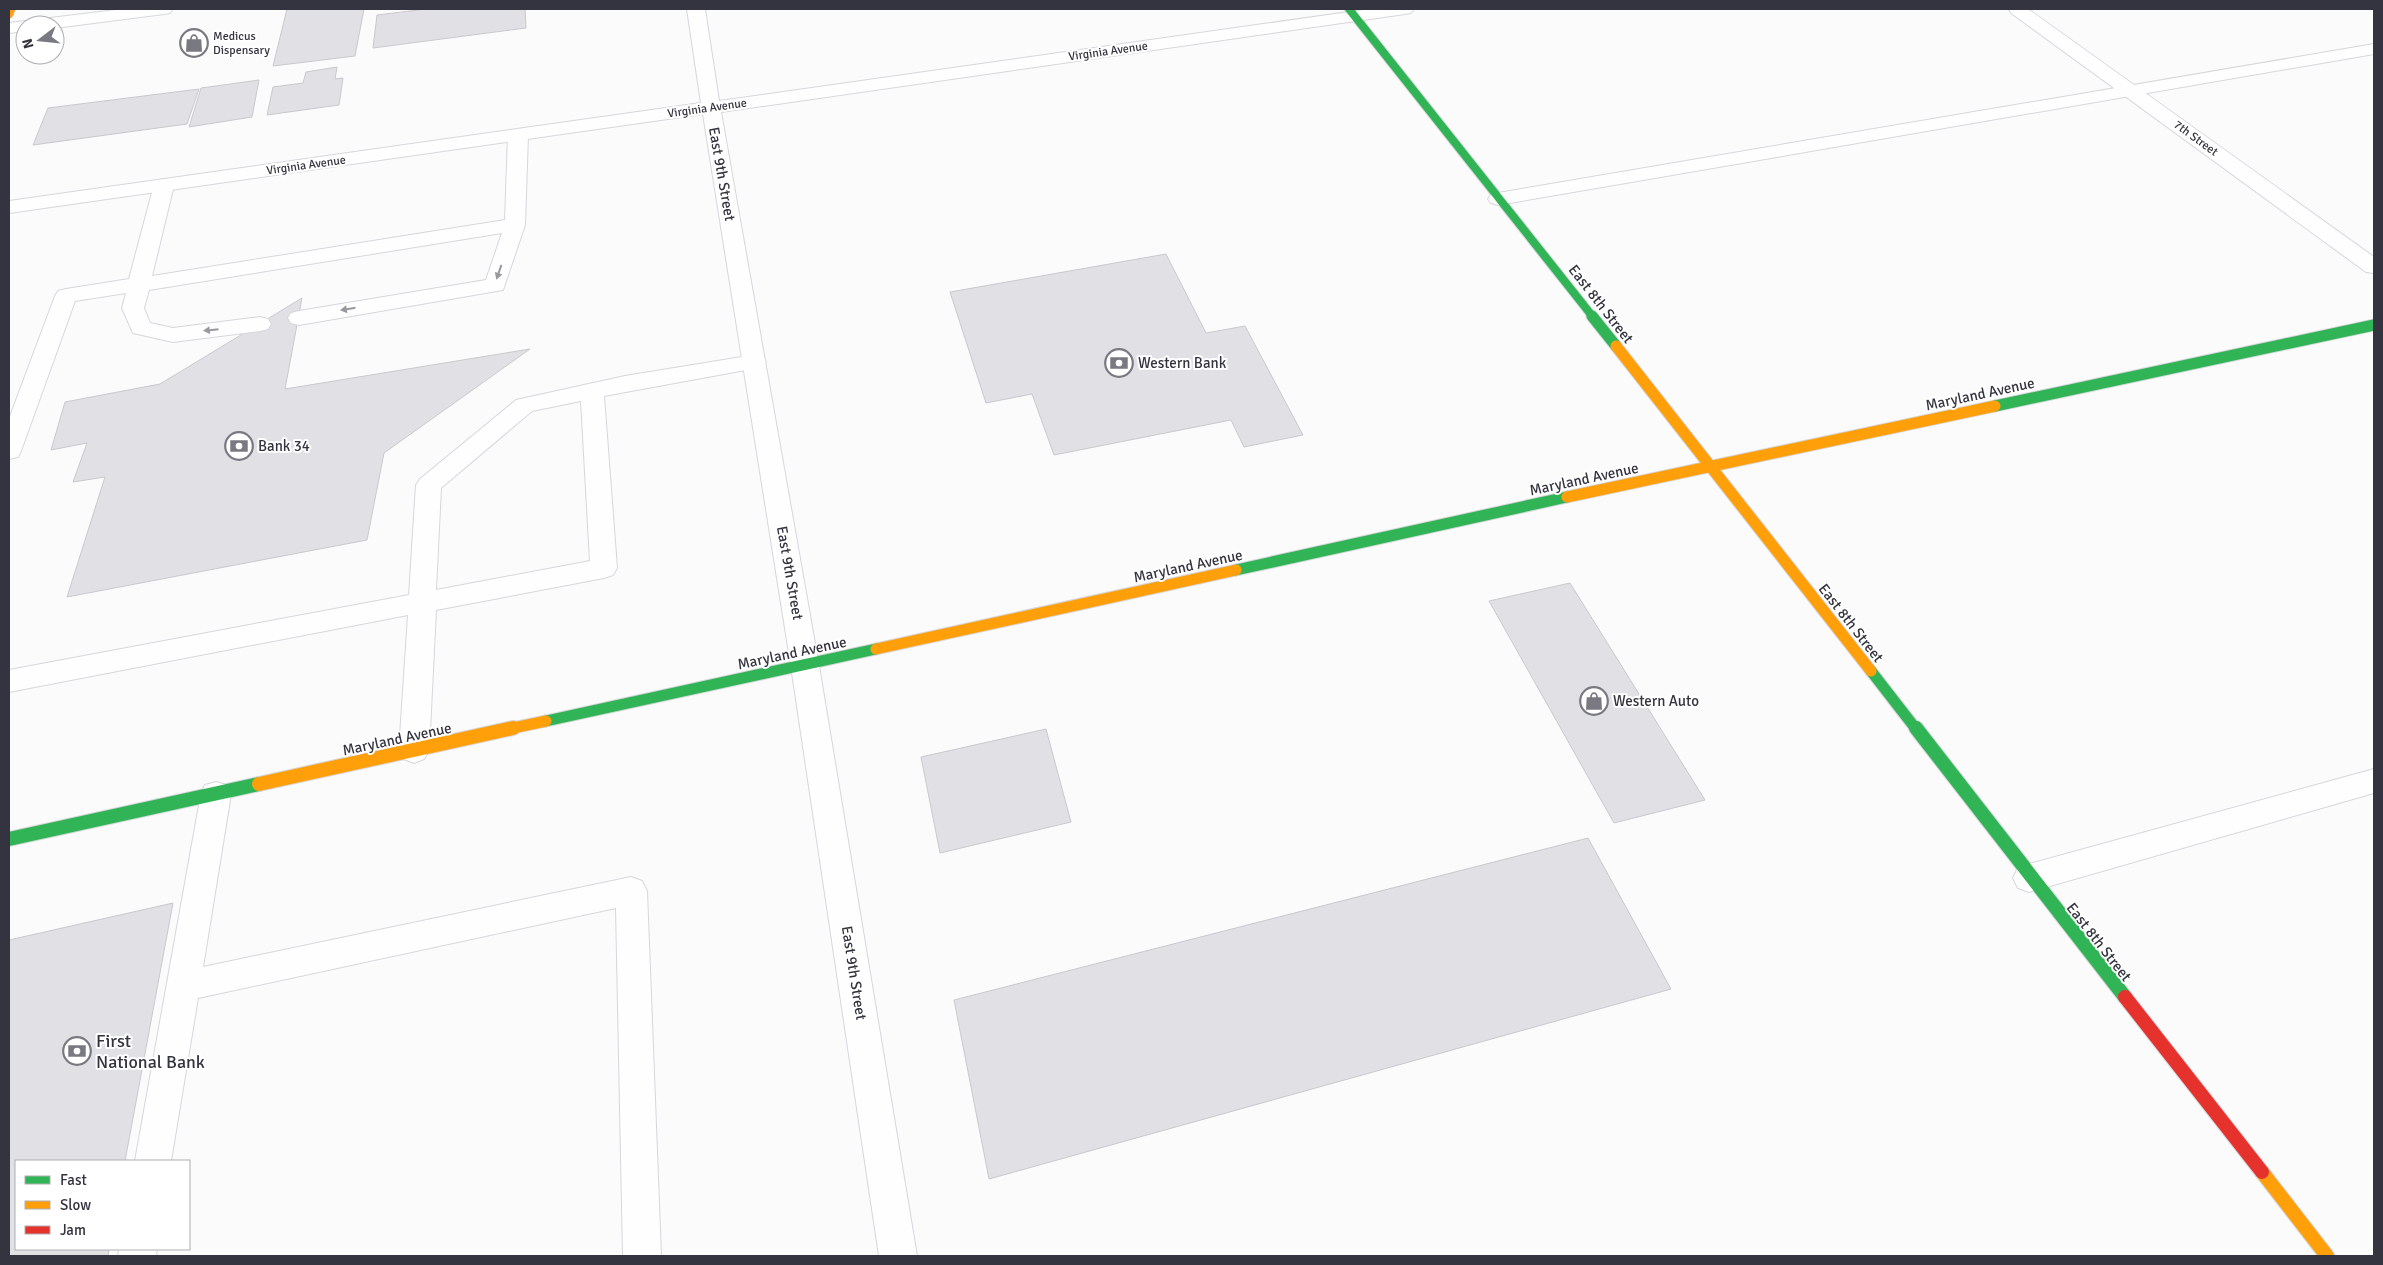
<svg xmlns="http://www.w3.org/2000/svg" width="2383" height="1265" viewBox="0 0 2383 1265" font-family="Signika,sans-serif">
<rect width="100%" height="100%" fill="#fbfbfb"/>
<path fill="#e1e0e5" stroke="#cac8cd" d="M 287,9 L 364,9 L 355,56 L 273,66 Z
M 426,9 L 525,9 L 526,28 L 373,48 L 377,15 Z
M 337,67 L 335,79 L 343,78 L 339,105 L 267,115 L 273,87 L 303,83 L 306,72 Z
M 259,80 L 252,117 L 189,127 L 201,88 Z
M 199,89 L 187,124 L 33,145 L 48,108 Z
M 1166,254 L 1206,333 L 1245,326 L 1303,435 L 1244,447 L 1231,420 L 1054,455 L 1032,394 L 986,403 L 950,292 Z
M 302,298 L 285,389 L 530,349 L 384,453 L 367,540 L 67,597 L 105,477 L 73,482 L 87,443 L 51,450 L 65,402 L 160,384 Z
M 1570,583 L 1705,800 L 1614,823 L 1489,601 Z
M 1046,729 L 1071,822 L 940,853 L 921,757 Z
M 1588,838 L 1671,989 L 989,1179 L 954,1000 Z
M 173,903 L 125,1161 L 16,1161 L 16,1249 L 109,1249 L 108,1256 L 9,1256 L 9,940 Z"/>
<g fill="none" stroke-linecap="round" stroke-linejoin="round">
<defs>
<path id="lane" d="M 124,9 L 173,9 L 170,13 L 164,14 L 55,28 L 55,25 L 25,25 L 25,31 L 9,33 L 9,23 Z
M 2374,44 L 2374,54 L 1498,205 L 1491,203 L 1488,199 L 1491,195 L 1498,193 Z
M 518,129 L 525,131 L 528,135 L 525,225 L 503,290 L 299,325 L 291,323 L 288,318 L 291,313 L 299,311 L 486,280 L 502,233 L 149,290 L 144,308 L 150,323 L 173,328 L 260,317 L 268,319 L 271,324 L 268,329 L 260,331 L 173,342 L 133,333 L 122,308 L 126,293 L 75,301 L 21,451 L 18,457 L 9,459 L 9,419 L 55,296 L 58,291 L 66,289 L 129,279 L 154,185 L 157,181 L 164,179 L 171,181 L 174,185 L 152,276 L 505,220 L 508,135 L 511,131 Z
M 754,355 L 762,357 L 766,362 L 762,367 L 604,396 L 617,568 L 613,575 L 604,578 L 436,610 L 429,751 L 424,759 L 414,763 L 404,759 L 399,751 L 408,615 L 9,692 L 9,670 L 409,595 L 416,485 L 420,479 L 516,400 L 625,376 ZM 581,401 L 590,561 L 436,590 L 441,488 L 532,411 Z
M 2374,769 L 2374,793 L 2029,892 L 2018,888 L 2013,878 L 2018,868 L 2029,864 Z
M 216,782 L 227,785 L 231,794 L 203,967 L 631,877 L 642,881 L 647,891 L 661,1256 L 623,1256 L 616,908 L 198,998 L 171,1161 L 135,1161 L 201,794 L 205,785 Z
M 119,1249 L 157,1249 L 156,1256 L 118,1256 Z"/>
<path id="street" d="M 687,9 L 705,9 L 719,101 L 1370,9 L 1414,9 L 1411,13 L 1405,14 L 721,112 L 819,666 L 917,1256 L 879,1256 L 791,666 L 703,114 L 9,213 L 9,201 L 701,103 Z
M 2009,9 L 2028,9 L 2374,257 L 2374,273 L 2366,272 L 2011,13 Z"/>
<path id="fast-far2" d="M 1349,9 L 1593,317"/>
<path id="fast-far1" d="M 1592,316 L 1616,346
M 1995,406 L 2374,325
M 1236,570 L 1567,497
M 1871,671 L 1916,729
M 546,721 L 876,649"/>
<path id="fast" d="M 1916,728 L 2125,997
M 9,839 L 259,784"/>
<path id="slow-far2" d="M 9,14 L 11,9"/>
<path id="slow-far1" d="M 1616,346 L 1871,671
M 1567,497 L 1995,406
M 876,649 L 1236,570
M 508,729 L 546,721"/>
<path id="slow" d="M 259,784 L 513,728
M 2262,1172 L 2327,1256"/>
<path id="jam" d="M 2125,997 L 2262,1172"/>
</defs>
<use href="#lane" stroke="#d6d7dd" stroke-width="2"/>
<use href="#street" stroke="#d6d7dd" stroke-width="2"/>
<use href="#fast-far2" stroke="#d6d7dd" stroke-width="10"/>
<use href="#fast-far1" stroke="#d6d7dd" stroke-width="13"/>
<use href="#fast" stroke="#d6d7dd" stroke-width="16"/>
<use href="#slow-far2" stroke="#d6d7dd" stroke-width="10"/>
<use href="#slow-far1" stroke="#d6d7dd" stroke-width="13"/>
<use href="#slow" stroke="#d6d7dd" stroke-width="16"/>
<use href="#jam" stroke="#d6d7dd" stroke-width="16"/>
<use href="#lane" fill="#fefefe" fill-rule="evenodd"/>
<use href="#street" fill="#fefefe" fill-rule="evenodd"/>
<use href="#fast-far2" stroke="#30b455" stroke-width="8"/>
<use href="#fast-far1" stroke="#30b455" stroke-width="11"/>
<use href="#fast" stroke="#30b455" stroke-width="14"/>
<use href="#slow-far2" stroke="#ff9f0a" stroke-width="8"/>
<use href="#slow-far1" stroke="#ff9f0a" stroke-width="11"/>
<use href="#slow" stroke="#ff9f0a" stroke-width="14"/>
<use href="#jam" stroke="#e5322d" stroke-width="14"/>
</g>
<defs><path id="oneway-solid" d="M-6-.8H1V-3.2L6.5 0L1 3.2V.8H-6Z" transform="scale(1.25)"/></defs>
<g fill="#98999e">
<use href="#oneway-solid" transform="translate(499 272) rotate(109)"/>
<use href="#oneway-solid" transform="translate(348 309) rotate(171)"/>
<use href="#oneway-solid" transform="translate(211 330) rotate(174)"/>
</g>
<defs>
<symbol id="shop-ring" viewBox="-11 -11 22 22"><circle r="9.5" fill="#fff" stroke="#797a81" stroke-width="1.5"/><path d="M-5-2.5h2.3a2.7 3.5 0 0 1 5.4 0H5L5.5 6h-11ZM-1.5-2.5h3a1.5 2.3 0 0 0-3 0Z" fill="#797a81"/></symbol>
<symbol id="bank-ring" viewBox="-11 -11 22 22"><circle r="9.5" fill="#fff" stroke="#797a81" stroke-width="1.5"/><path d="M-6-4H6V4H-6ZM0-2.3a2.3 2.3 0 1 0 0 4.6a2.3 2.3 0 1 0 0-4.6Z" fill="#797a81"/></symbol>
</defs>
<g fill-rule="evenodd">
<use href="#shop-ring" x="178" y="27" width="32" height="32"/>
<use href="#bank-ring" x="1103" y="347" width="32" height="32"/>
<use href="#bank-ring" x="223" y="430" width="32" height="32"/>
<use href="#shop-ring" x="1578" y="685" width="32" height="32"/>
<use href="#bank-ring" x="61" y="1035" width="32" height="32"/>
</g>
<g text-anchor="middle" stroke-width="4" stroke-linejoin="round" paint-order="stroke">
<g font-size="12" fill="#33343f" stroke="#fff" text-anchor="start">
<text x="213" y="40">Medicus<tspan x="213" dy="14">Dispensary</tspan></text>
</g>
<g font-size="12" fill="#33343f" stroke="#fff">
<text transform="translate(1108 51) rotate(-8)" y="4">Virginia Avenue</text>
<text transform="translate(707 108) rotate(-8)" y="4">Virginia Avenue</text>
<text transform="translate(2196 138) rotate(36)" y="4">7th Street</text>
<text transform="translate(306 165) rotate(-8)" y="4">Virginia Avenue</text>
</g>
<g font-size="15" fill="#33343f" stroke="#fff">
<text transform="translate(722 174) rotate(80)" y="5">East 9th Street</text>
<text transform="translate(1601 304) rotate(52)" y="5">East 8th Street</text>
<text transform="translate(1980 394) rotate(-12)" y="5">Maryland Avenue</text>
<text transform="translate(1584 479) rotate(-12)" y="5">Maryland Avenue</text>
<text transform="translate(1188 566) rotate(-12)" y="5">Maryland Avenue</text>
<text transform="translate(790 573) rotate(80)" y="5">East 9th Street</text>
<text transform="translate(1851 623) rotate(52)" y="5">East 8th Street</text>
<text transform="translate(792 653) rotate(-12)" y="5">Maryland Avenue</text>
<text transform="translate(397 739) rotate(-12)" y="5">Maryland Avenue</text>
<text transform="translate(2099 942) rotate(52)" y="5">East 8th Street</text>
<text transform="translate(854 973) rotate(81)" y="5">East 9th Street</text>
</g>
<g font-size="15" fill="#33343f" stroke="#fff" text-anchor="start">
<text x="1138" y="368">Western Bank</text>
<text x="258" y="451">Bank 34</text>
<text x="1613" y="706">Western Auto</text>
</g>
<g font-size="18" fill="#33343f" stroke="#fff" text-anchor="start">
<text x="96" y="1047">First<tspan x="96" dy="21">National Bank</tspan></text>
</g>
</g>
<rect width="2383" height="1265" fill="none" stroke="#33343f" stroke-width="20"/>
<rect x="15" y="1160" width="175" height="90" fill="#ffffff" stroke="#adaeb2"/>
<rect x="25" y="1176" width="25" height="8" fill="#30b455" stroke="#adaeb2"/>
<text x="60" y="1185" font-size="15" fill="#33343f">Fast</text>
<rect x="25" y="1201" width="25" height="8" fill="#ff9f0a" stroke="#adaeb2"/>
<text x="60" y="1210" font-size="15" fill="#33343f">Slow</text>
<rect x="25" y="1226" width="25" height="8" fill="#e5322d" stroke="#adaeb2"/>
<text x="60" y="1235" font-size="15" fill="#33343f">Jam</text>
<g transform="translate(40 40) rotate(254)"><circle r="24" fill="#ffffff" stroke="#adaeb2"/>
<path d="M0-4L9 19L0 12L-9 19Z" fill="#797a81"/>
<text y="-8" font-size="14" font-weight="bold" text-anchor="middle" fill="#33343f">N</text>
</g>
</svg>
